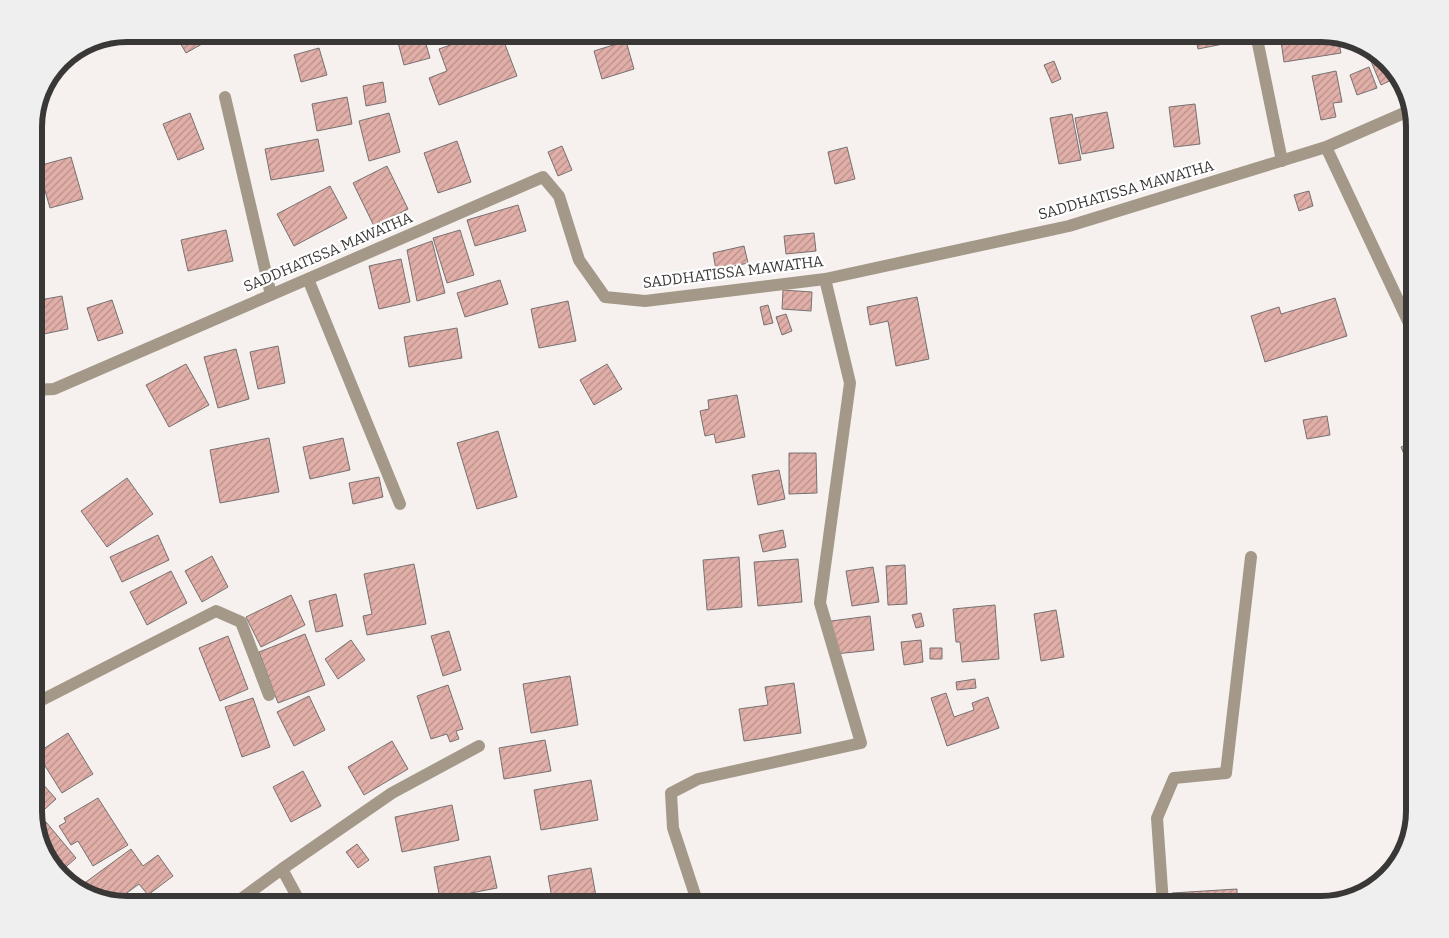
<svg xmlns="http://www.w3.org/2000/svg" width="1449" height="938" viewBox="0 0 1449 938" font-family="Bitter,serif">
<defs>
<pattern id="building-hatch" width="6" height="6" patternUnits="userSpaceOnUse" patternTransform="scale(1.25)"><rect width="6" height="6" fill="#e1afa8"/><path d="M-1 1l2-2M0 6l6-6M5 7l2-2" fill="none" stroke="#b78f8a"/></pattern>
</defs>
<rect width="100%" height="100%" fill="#f6f1ee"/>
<path fill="url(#building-hatch)" stroke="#777171" d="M 175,34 L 206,34 L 209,40 L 186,53 Z
M 401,34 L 423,34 L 430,58 L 404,65 L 396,35 Z
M 481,34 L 501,34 L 517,76 L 439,105 L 429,78 L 447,71 L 439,49 Z
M 686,34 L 715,34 L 689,43 Z
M 1195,34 L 1226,34 L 1228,43 L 1198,49 Z
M 1280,34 L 1321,34 L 1338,39 L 1341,53 L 1284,62 Z
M 626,41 L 634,69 L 602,79 L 594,51 Z
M 319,48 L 327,75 L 301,82 L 294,55 Z
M 1379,55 L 1398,77 L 1381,85 L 1370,59 Z
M 1054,61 L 1061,79 L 1052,83 L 1044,65 Z
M 1369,67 L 1377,88 L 1357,95 L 1350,75 Z
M 1336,71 L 1342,102 L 1333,103 L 1336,117 L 1321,120 L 1312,76 Z
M 383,82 L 386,102 L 366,106 L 363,86 Z
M 347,97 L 352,124 L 317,131 L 312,104 Z
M 1195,104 L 1200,144 L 1174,147 L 1169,107 Z
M 1107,112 L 1114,148 L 1082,154 L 1075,118 Z
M 190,113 L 204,149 L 178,160 L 163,124 Z
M 389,113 L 400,152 L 369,161 L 359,121 Z
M 1072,114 L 1081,160 L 1059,164 L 1050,118 Z
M 318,139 L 324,171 L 271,180 L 265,149 Z
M 457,141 L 471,182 L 438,193 L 424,153 Z
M 562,146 L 572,170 L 558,176 L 548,152 Z
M 847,147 L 855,179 L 835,184 L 828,152 Z
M 71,157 L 83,199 L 50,208 L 38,166 Z
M 387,166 L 408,209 L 374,226 L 353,183 Z
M 330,186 L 347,218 L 294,246 L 277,214 Z
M 1309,191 L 1313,206 L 1299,211 L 1294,195 Z
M 518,205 L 526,231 L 475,246 L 467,220 Z
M 226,230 L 233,261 L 188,271 L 181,240 Z
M 460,230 L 474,275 L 447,283 L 433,238 Z
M 814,233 L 816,251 L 786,254 L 784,236 Z
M 432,241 L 445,293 L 417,301 L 407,250 Z
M 744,246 L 748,263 L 716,270 L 713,253 Z
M 401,259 L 410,302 L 379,309 L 369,266 Z
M 500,280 L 508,304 L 465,317 L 457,293 Z
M 783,290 L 812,292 L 811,311 L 782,309 Z
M 62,296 L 68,329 L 34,336 L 34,301 Z
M 917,297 L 929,359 L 896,366 L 888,321 L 870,325 L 867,307 Z
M 1335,298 L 1347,336 L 1265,362 L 1251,316 L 1279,307 L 1281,314 Z
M 112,300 L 123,333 L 98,341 L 87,308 Z
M 568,301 L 576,341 L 539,348 L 531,309 Z
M 768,305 L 773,323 L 764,325 L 760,307 Z
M 786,314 L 792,331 L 782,335 L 776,317 Z
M 457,328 L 462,358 L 409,367 L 404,337 Z
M 278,346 L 285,383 L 258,389 L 250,352 Z
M 236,349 L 249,399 L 218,408 L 204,357 Z
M 186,364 L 209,405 L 169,427 L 146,385 Z
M 607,364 L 622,389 L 594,405 L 580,380 Z
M 737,395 L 745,437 L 716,443 L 714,434 L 705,436 L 700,411 L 709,409 L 708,400 Z
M 1327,416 L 1330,435 L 1307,439 L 1303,420 Z
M 498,431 L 517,497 L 477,509 L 457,443 Z
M 269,438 L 279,492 L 220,503 L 210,450 Z
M 343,438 L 350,470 L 310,479 L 303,447 Z
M 1415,441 L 1415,464 L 1409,466 L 1401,447 Z
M 789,453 L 816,453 L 817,493 L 789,494 Z
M 779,470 L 785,499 L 758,505 L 752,475 Z
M 379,477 L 383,497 L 353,504 L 349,483 Z
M 127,478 L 153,514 L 107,547 L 81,511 Z
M 783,530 L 786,547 L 763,552 L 759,535 Z
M 158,535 L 169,560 L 122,582 L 110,557 Z
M 212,556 L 228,587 L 202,602 L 185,571 Z
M 739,557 L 742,607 L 707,610 L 703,560 Z
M 798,559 L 802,602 L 758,606 L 754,562 Z
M 414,564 L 426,624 L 367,635 L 363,616 L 372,614 L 364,574 Z
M 905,565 L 907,604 L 888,605 L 886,566 Z
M 873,567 L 879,602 L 852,606 L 846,571 Z
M 171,571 L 187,603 L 147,625 L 130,592 Z
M 336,594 L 343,626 L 316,632 L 309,601 Z
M 291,595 L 305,625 L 261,647 L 246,617 Z
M 995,605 L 999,659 L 962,662 L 960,642 L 956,642 L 953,609 Z
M 1056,610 L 1064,657 L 1041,661 L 1034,614 Z
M 921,613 L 924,626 L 916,628 L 912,615 Z
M 870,616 L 874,650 L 835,654 L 831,621 Z
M 449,631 L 461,670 L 443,676 L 431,636 Z
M 305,634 L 325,685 L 278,703 L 259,652 Z
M 228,636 L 248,689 L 220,701 L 199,648 Z
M 351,640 L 365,660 L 338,679 L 325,659 Z
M 921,640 L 923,662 L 904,665 L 901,642 Z
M 930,648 L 942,648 L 942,659 L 930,659 Z
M 570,676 L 578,725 L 531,733 L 523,684 Z
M 975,679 L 976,688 L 957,690 L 956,682 Z
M 794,683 L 801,733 L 744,741 L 739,709 L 768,705 L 765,687 Z
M 448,685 L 463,729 L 456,731 L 459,739 L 450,742 L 447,734 L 431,739 L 417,696 Z
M 946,693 L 954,717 L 974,710 L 972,703 L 988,697 L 999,728 L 947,746 L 931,698 Z
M 309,696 L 325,730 L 294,746 L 277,712 Z
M 253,698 L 270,747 L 242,757 L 225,707 Z
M 68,733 L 93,774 L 62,793 L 37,753 Z
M 545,740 L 551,771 L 504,779 L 499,748 Z
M 392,741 L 408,769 L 364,795 L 348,767 Z
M 303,771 L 321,806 L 291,822 L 273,787 Z
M 34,774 L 56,799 L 35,818 L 34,816 Z
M 591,780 L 598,820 L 541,830 L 534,790 Z
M 98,798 L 128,845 L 93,866 L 78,841 L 71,845 L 59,826 L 66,822 L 64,818 Z
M 452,805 L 459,840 L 402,852 L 395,817 Z
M 46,822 L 76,858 L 60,872 L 46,857 L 38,829 Z
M 357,844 L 369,860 L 358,868 L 346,852 Z
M 131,849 L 143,866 L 158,855 L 173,876 L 148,895 L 139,884 L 116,901 L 95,894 L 86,882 Z
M 490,856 L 497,888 L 440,899 L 434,867 Z
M 591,868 L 597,902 L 585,904 L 553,904 L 548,876 Z
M 1237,889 L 1237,904 L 1172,904 L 1172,893 Z
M 913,898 L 915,904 L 896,904 L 896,903 Z"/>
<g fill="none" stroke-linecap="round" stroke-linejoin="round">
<path stroke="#a49989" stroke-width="12" d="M 1256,34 L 1282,161
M 225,97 L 271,295
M 1326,147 L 1415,336
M 308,279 L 400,504
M 34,390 L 54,389 L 543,177 L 559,196 L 579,260 L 605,297 L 645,301 L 825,279 L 1069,226 L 1326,147 L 1411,110
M 34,704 L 216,611 L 241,622 L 269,695
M 282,869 L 301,904
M 234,904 L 282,869 L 392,793 L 479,746
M 698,904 L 673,828 L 671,793 L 698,779 L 861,743 L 820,603 L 850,383 L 825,279
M 1163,904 L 1157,818 L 1174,778 L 1226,773 L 1251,557"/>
</g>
<g text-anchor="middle" stroke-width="4.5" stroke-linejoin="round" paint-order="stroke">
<g font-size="15" fill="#3a3837" stroke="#fff">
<text transform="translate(1126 190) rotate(-16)" y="5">SADDHATISSA MAWATHA</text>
<text transform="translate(328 252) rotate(-23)" y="5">SADDHATISSA MAWATHA</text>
<text transform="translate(733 272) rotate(-7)" y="5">SADDHATISSA MAWATHA</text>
</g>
</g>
<path d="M0 0H1449V938H0ZM127 42H1321A85 85 0 0 1 1406 127V811A85 85 0 0 1 1321 896H127A85 85 0 0 1 42 811V127A85 85 0 0 1 127 42Z" fill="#efefef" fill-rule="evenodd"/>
<path fill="none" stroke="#3a3837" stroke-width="6" d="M127 42H1321A85 85 0 0 1 1406 127V811A85 85 0 0 1 1321 896H127A85 85 0 0 1 42 811V127A85 85 0 0 1 127 42Z"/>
</svg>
